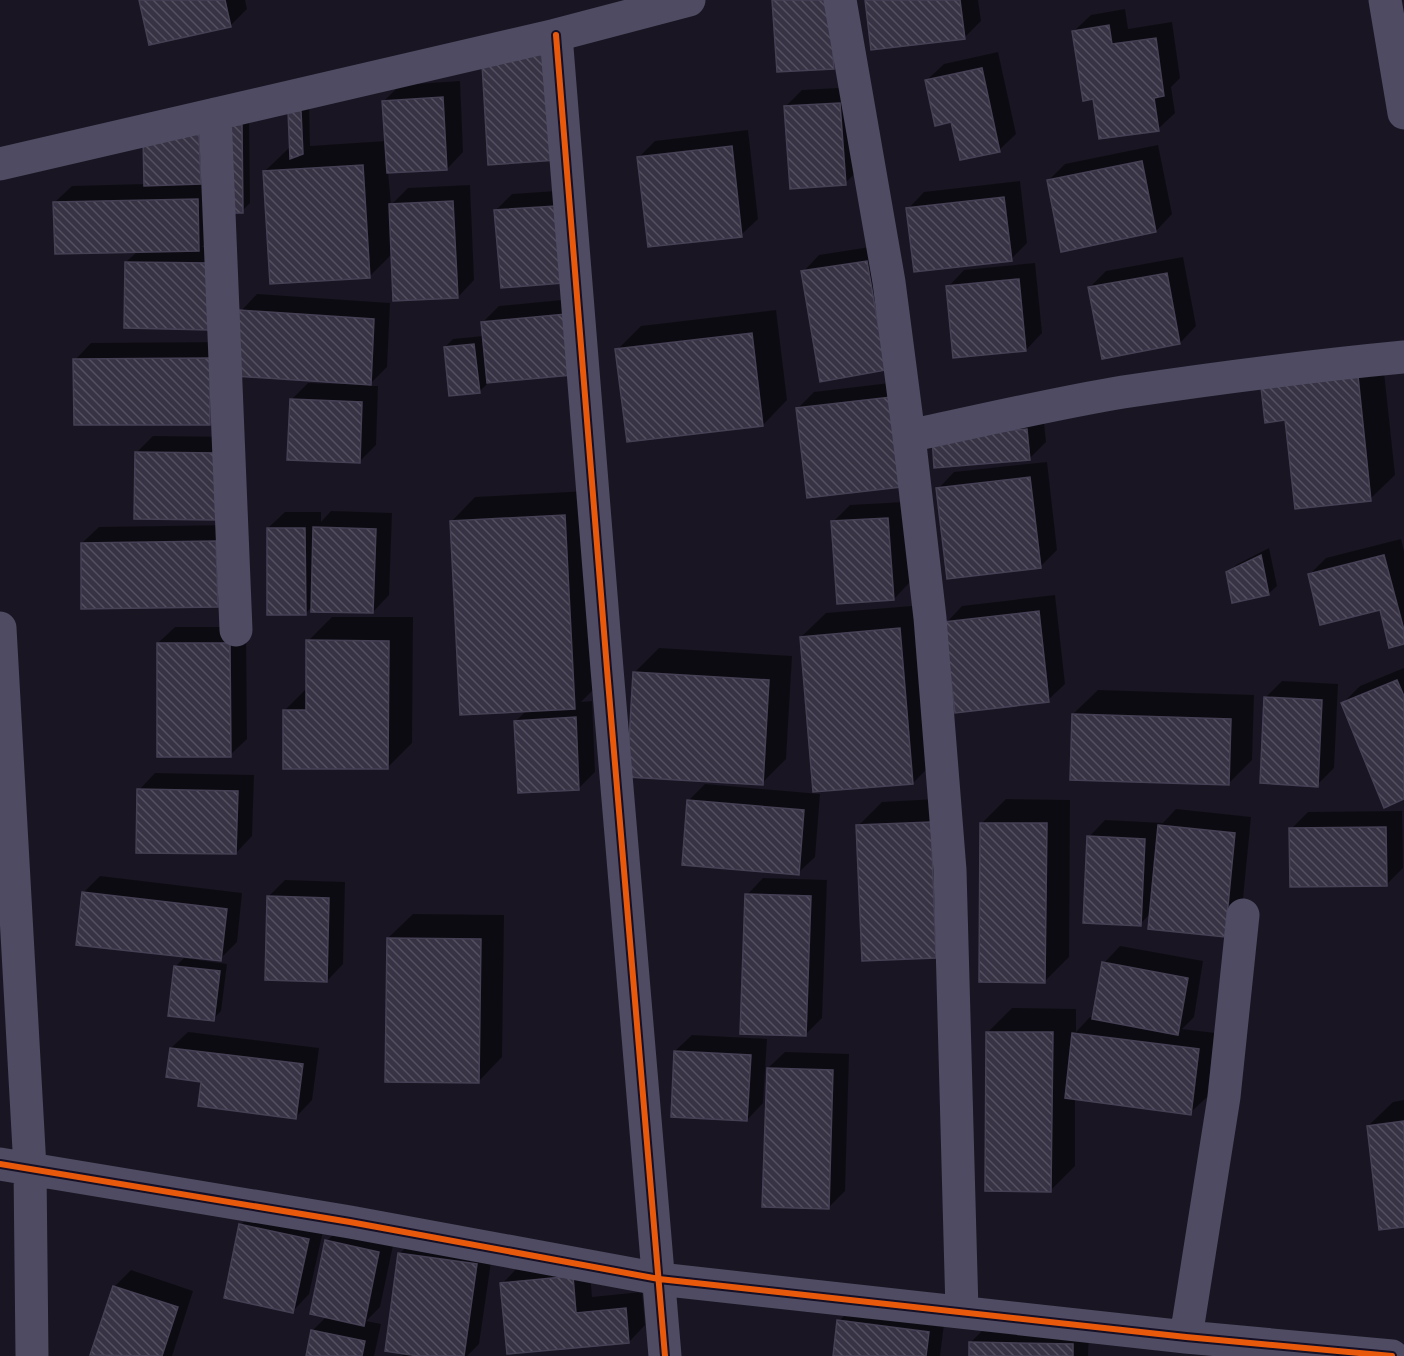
<svg xmlns="http://www.w3.org/2000/svg" width="1404" height="1356" viewBox="0 0 1404 1356" font-family="'DM Sans',sans-serif">
<defs>
<pattern id="building-back-hatch" width="6" height="6" patternUnits="userSpaceOnUse" patternTransform="scale(1.5)"><rect width="6" height="6" fill="#383344"/><path d="M-1 5l2 2M0 0l6 6M5-1l2 2" fill="none" stroke="#545060"/></pattern>
</defs>
<rect width="100%" height="100%" fill="#191522"/>
<path fill="#0007" d="M 141,0 L 245,0 L 247,9 L 231,25 L 150,43 Z
M 866,0 L 978,0 L 981,21 L 964,38 Z
M 1125,9 L 1128,29 L 1172,22 L 1180,78 L 1171,87 L 1175,113 L 1158,129 L 1094,97 L 1074,31 L 1091,15 Z
M 998,52 L 1016,134 L 999,150 L 953,120 L 927,80 L 944,64 Z
M 460,81 L 463,152 L 447,169 L 388,172 L 391,205 L 408,188 L 470,185 L 474,280 L 458,297 L 393,253 L 370,276 L 264,172 L 289,148 L 291,147 L 289,111 L 309,103 L 310,146 L 386,141 L 384,101 L 400,85 Z
M 856,87 L 862,167 L 845,183 L 785,107 L 802,90 Z
M 215,118 L 217,166 L 200,183 L 214,183 L 215,233 L 202,247 L 226,247 L 225,312 L 126,262 L 138,251 L 55,202 L 72,186 L 146,184 Z
M 233,118 L 249,118 L 250,203 L 242,211 Z
M 748,130 L 758,219 L 741,235 L 639,157 L 655,141 Z
M 1158,145 L 1172,214 L 1156,231 L 1048,181 L 1065,164 Z
M 1020,181 L 1027,243 L 1011,259 L 908,209 L 924,192 Z
M 572,190 L 579,265 L 495,211 L 512,194 Z
M 883,245 L 902,352 L 803,272 L 819,255 Z
M 1183,257 L 1196,326 L 1180,343 L 1089,288 L 1106,271 Z
M 1035,263 L 1042,333 L 1026,350 L 948,287 L 964,270 Z
M 257,294 L 390,303 L 387,367 L 368,386 L 378,386 L 376,445 L 359,462 L 292,399 L 308,383 L 343,384 L 343,382 L 241,311 Z
M 582,298 L 571,374 L 487,382 L 487,384 L 479,392 L 445,347 L 453,339 L 484,336 L 482,323 L 499,306 Z
M 776,310 L 787,400 L 763,425 L 617,350 L 641,326 Z
M 225,342 L 226,406 L 209,423 L 75,360 L 91,343 Z
M 1382,353 L 1395,475 L 1370,499 L 1287,419 Z
M 907,381 L 808,497 L 798,408 L 814,392 Z
M 1043,413 L 1046,442 L 1029,459 L 936,467 Z
M 153,436 L 235,437 L 218,519 L 136,453 Z
M 1047,462 L 1057,550 L 1040,567 L 938,489 L 954,472 Z
M 588,491 L 599,684 L 581,702 L 592,701 L 595,772 L 579,788 L 516,721 L 527,710 L 451,522 L 475,497 Z
M 905,502 L 910,582 L 894,599 L 833,522 L 850,505 Z
M 331,511 L 392,513 L 389,595 L 373,612 L 313,606 L 305,614 L 268,528 L 285,512 L 321,512 L 321,522 Z
M 232,525 L 234,589 L 217,606 L 82,543 L 99,527 Z
M 1401,539 L 1404,551 L 1404,643 L 1381,608 L 1309,575 L 1326,558 Z
M 1269,548 L 1277,586 L 1268,594 L 1228,573 L 1236,565 Z
M 1055,595 L 1065,684 L 1048,700 L 946,623 L 962,606 Z
M 924,605 L 937,759 L 913,783 L 801,637 L 826,613 Z
M 332,617 L 413,617 L 412,743 L 387,768 L 284,711 L 308,687 L 308,641 Z
M 175,627 L 246,627 L 247,739 L 230,755 L 158,643 Z
M 659,648 L 792,656 L 786,759 L 762,783 L 635,672 Z
M 1404,668 L 1404,798 L 1343,703 L 1360,686 Z
M 1282,681 L 1338,684 L 1334,768 L 1317,785 L 1265,698 Z
M 1098,690 L 1254,695 L 1252,760 L 1228,784 L 1073,714 Z
M 155,773 L 254,775 L 252,836 L 236,853 L 139,790 Z
M 705,784 L 820,794 L 815,857 L 798,873 L 689,800 Z
M 955,798 L 936,956 L 858,826 L 882,802 Z
M 1006,799 L 1070,800 L 1069,957 L 1045,981 L 982,823 Z
M 1176,809 L 1251,817 L 1241,919 L 1151,913 L 1140,924 L 1089,837 L 1105,820 L 1163,823 Z
M 1402,811 L 1403,868 L 1386,885 L 1291,829 L 1308,812 Z
M 100,876 L 242,893 L 237,942 L 220,959 L 83,893 Z
M 763,878 L 827,880 L 822,1018 L 806,1034 L 747,895 Z
M 285,880 L 345,882 L 343,964 L 327,981 L 268,897 Z
M 413,914 L 504,915 L 502,1057 L 478,1082 L 388,938 Z
M 1120,946 L 1203,961 L 1194,1017 L 1182,1029 L 1215,1033 L 1207,1097 L 1190,1113 L 1075,1098 L 1075,1166 L 1051,1190 L 988,1032 L 1012,1008 L 1076,1009 L 1076,1032 L 1090,1017 L 1094,1018 L 1104,963 Z
M 184,958 L 227,964 L 221,1011 L 213,1019 L 176,966 Z
M 188,1032 L 319,1048 L 312,1100 L 296,1117 L 203,1080 L 171,1048 Z
M 692,1035 L 767,1039 L 763,1103 L 747,1120 L 675,1051 Z
M 785,1052 L 849,1054 L 845,1191 L 828,1208 L 768,1068 Z
M 1404,1100 L 1404,1226 L 1368,1126 L 1393,1102 Z
M 257,1208 L 325,1222 L 309,1294 L 293,1311 L 241,1225 Z
M 343,1224 L 395,1236 L 380,1307 L 366,1321 L 381,1324 L 374,1356 L 307,1356 L 313,1330 L 327,1316 L 327,1241 Z
M 416,1237 L 493,1248 L 479,1344 L 467,1356 L 402,1356 L 406,1353 L 399,1254 Z
M 589,1261 L 592,1297 L 642,1292 L 645,1325 L 629,1342 L 502,1284 L 518,1267 Z
M 131,1270 L 193,1291 L 172,1356 L 98,1356 L 92,1354 L 114,1287 Z
M 855,1305 L 945,1316 L 940,1356 L 834,1356 L 839,1321 Z
M 987,1326 L 1089,1328 L 1088,1356 L 970,1356 L 970,1343 Z"/>
<path fill="url(#building-back-hatch)" stroke="#464055" stroke-width="1.5" d="M 139,0 L 225,0 L 231,27 L 149,45 Z
M 772,0 L 829,0 L 834,69 L 777,72 Z
M 865,0 L 960,0 L 965,39 L 871,50 Z
M 1109,25 L 1112,44 L 1156,38 L 1164,96 L 1154,98 L 1159,131 L 1099,139 L 1093,99 L 1083,101 L 1072,31 Z
M 548,48 L 557,160 L 488,165 L 482,64 Z
M 982,68 L 1000,152 L 960,160 L 951,122 L 935,126 L 925,80 Z
M 443,97 L 447,170 L 387,173 L 382,101 Z
M 840,103 L 846,185 L 790,189 L 784,106 Z
M 288,111 L 301,111 L 303,154 L 290,159 Z
M 223,125 L 242,125 L 243,213 L 225,213 Z
M 199,134 L 201,184 L 144,186 L 143,136 Z
M 732,146 L 742,237 L 648,247 L 637,157 Z
M 1142,161 L 1156,232 L 1061,252 L 1047,180 Z
M 363,165 L 370,278 L 270,284 L 263,171 Z
M 1004,197 L 1012,261 L 914,272 L 906,208 Z
M 198,199 L 199,251 L 55,254 L 53,202 Z
M 453,201 L 458,298 L 393,301 L 389,204 Z
M 556,206 L 563,283 L 501,288 L 494,210 Z
M 867,261 L 886,370 L 820,382 L 801,271 Z
M 125,262 L 210,263 L 209,330 L 124,328 Z
M 1167,273 L 1180,344 L 1102,359 L 1088,287 Z
M 1019,279 L 1026,351 L 953,358 L 946,286 Z
M 239,310 L 374,319 L 371,385 L 235,376 Z
M 566,314 L 572,375 L 487,383 L 481,322 Z
M 752,333 L 763,426 L 627,442 L 615,349 Z
M 474,344 L 480,393 L 449,396 L 444,347 Z
M 210,358 L 210,425 L 74,425 L 73,359 Z
M 1358,376 L 1371,501 L 1295,509 L 1285,420 L 1265,423 L 1261,387 Z
M 891,397 L 901,487 L 807,498 L 796,408 Z
M 290,399 L 362,402 L 360,463 L 287,460 Z
M 1027,429 L 1030,460 L 934,468 L 932,437 Z
M 135,452 L 219,453 L 218,520 L 134,519 Z
M 1030,477 L 1041,568 L 947,579 L 936,488 Z
M 565,515 L 575,709 L 460,715 L 450,521 Z
M 888,518 L 894,600 L 837,604 L 831,521 Z
M 313,527 L 376,529 L 373,613 L 311,612 Z
M 267,528 L 305,528 L 306,615 L 267,615 Z
M 216,541 L 218,607 L 81,609 L 81,543 Z
M 1261,555 L 1269,595 L 1232,603 L 1226,572 Z
M 1384,555 L 1404,630 L 1404,644 L 1389,648 L 1380,610 L 1320,625 L 1308,574 Z
M 1039,611 L 1049,702 L 955,713 L 944,622 Z
M 900,628 L 913,784 L 813,792 L 800,637 Z
M 306,640 L 389,641 L 388,769 L 283,769 L 283,710 L 306,710 Z
M 157,643 L 230,643 L 231,757 L 157,757 Z
M 633,672 L 769,680 L 763,785 L 627,777 Z
M 1397,680 L 1404,696 L 1404,799 L 1384,808 L 1341,703 Z
M 1264,697 L 1322,700 L 1318,787 L 1260,783 Z
M 1072,714 L 1231,719 L 1229,785 L 1070,780 Z
M 576,717 L 579,790 L 518,793 L 514,721 Z
M 137,789 L 238,791 L 236,854 L 136,853 Z
M 687,800 L 804,810 L 799,875 L 682,865 Z
M 931,822 L 936,958 L 862,961 L 856,825 Z
M 980,823 L 1047,823 L 1045,983 L 979,982 Z
M 1158,825 L 1235,833 L 1225,937 L 1148,929 Z
M 1386,827 L 1387,886 L 1290,887 L 1289,828 Z
M 1087,836 L 1145,839 L 1141,926 L 1083,923 Z
M 82,892 L 227,909 L 221,961 L 76,945 Z
M 745,894 L 811,896 L 806,1036 L 740,1034 Z
M 267,896 L 329,898 L 327,982 L 265,980 Z
M 387,938 L 481,939 L 479,1083 L 385,1082 Z
M 1102,962 L 1188,978 L 1178,1035 L 1092,1019 Z
M 174,966 L 220,971 L 214,1021 L 168,1016 Z
M 986,1032 L 1053,1032 L 1051,1192 L 985,1191 Z
M 1072,1033 L 1199,1049 L 1191,1115 L 1065,1098 Z
M 170,1048 L 303,1064 L 296,1119 L 198,1106 L 201,1082 L 166,1077 Z
M 674,1051 L 751,1055 L 747,1121 L 671,1117 Z
M 767,1068 L 833,1070 L 829,1209 L 762,1207 Z
M 1404,1121 L 1404,1227 L 1379,1230 L 1367,1126 Z
M 239,1224 L 309,1239 L 293,1313 L 224,1298 Z
M 325,1240 L 379,1252 L 364,1326 L 310,1314 Z
M 398,1253 L 477,1264 L 464,1356 L 418,1356 L 385,1351 Z
M 573,1276 L 576,1313 L 626,1308 L 629,1343 L 507,1354 L 500,1283 Z
M 113,1286 L 178,1307 L 162,1356 L 90,1355 Z
M 837,1320 L 929,1332 L 926,1356 L 833,1356 Z
M 311,1330 L 365,1341 L 362,1356 L 306,1356 Z
M 969,1342 L 1073,1344 L 1073,1356 L 969,1356 Z"/>
<g fill="none" stroke-linecap="round" stroke-linejoin="round">
<path stroke="#4e4b62" stroke-width="33" d="M 840,0 L 889,282 L 909,436 C 980,421 1051,404 1123,392 C 1217,378 1310,366 1404,357
M 1385,0 L 1404,113
M 556,35 L 607,669 L 665,1356
M 215,114 L 236,630
M 0,164 L 556,35 L 689,0
M 909,436 L 930,618 L 950,870 L 962,1311
M 0,628 L 30,1168 L 32,1356
M 0,1164 L 350,1222 L 659,1279 L 1186,1337 L 1392,1356
M 1186,1337 L 1224,1097 L 1243,915"/>
<defs>
<path id="cycleway" d="M 556,35 L 607,669 L 665,1356
M 0,1164 L 350,1222 L 659,1279 L 1186,1337 L 1392,1356"/>
</defs>
<use href="#cycleway" stroke="#161027" stroke-width="10"/>
<use href="#cycleway" stroke="#e8590c" stroke-width="6"/>
</g>
</svg>
